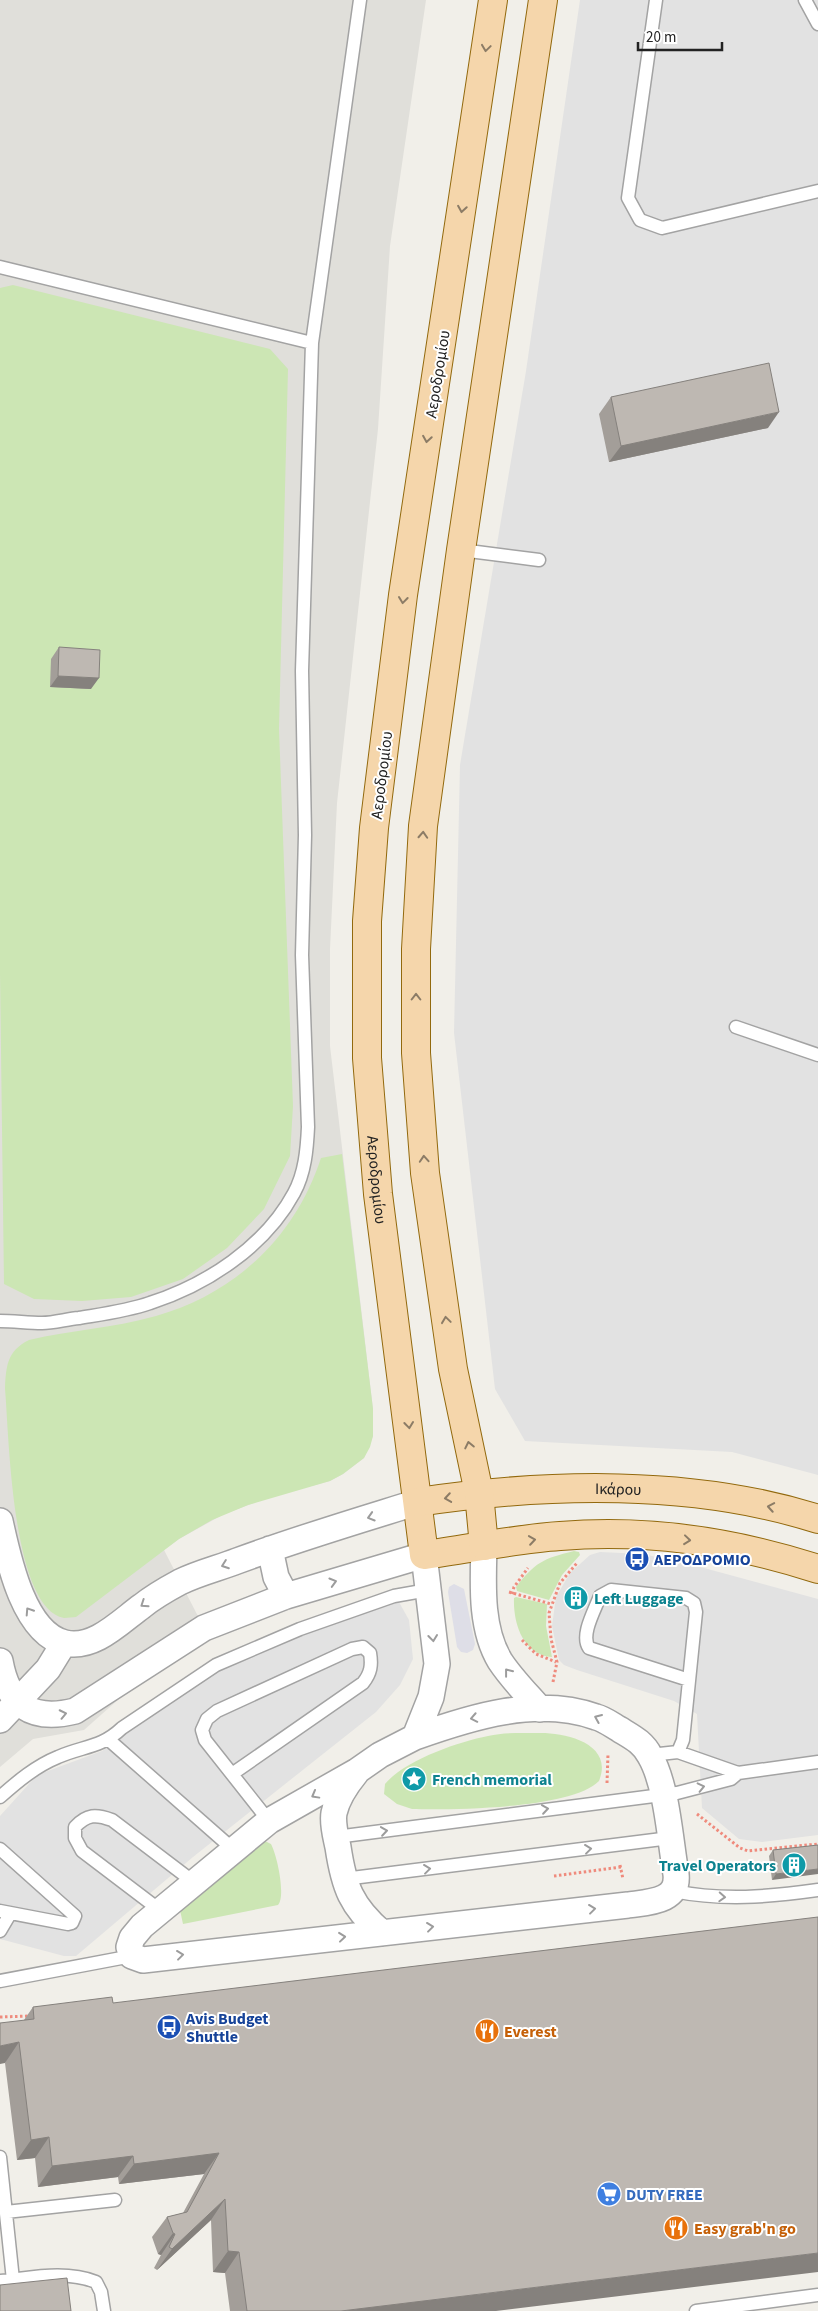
<svg xmlns="http://www.w3.org/2000/svg" width="818" height="2311" viewBox="0 0 818 2311" font-family="'Source Sans 3',sans-serif">
<rect width="100%" height="100%" fill="#f1efe9"/>
<path fill="#e0dfda" d="M 0,0 L 426,0 L 390,246 L 378,429 L 337,803 L 330,949 L 330,1046 L 373,1409 L 373,1436 L 364,1458 L 343,1474 L 330,1481 L 270,1497 L 224,1514 L 179,1539 L 164,1550 L 204,1628 L 162,1668 L 120,1698 L 84,1730 L 33,1739 L 0,1767 Z"/>
<path fill="#cce6b4" d="M 13,285 L 270,349 L 288,369 L 279,729 L 293,1106 L 290,1156 L 264,1209 L 227,1248 L 183,1279 L 131,1297 L 82,1301 L 34,1299 L 4,1284 L 0,973 L 0,288 Z
M 342,1154 L 373,1409 L 373,1436 L 370,1447 L 364,1458 L 343,1474 L 330,1481 L 248,1505 L 212,1520 L 179,1539 L 76,1617 C 73,1617 68,1618 64,1618 C 11,1608 9,1432 5,1389 C 6,1366 7,1351 29,1340 C 71,1330 114,1328 156,1316 C 236,1293 295,1237 321,1158 Z
M 574,1551 L 579,1552 L 580,1555 L 562,1575 L 549,1600 L 517,1591 L 516,1587 C 536,1562 542,1559 574,1551 Z
M 516,1597 L 547,1604 L 546,1626 L 552,1657 C 523,1655 513,1623 514,1598 Z
M 541,1733 C 567,1733 614,1744 599,1781 C 572,1809 452,1810 412,1809 L 397,1804 L 384,1794 L 385,1784 C 405,1760 458,1742 488,1736 C 505,1732 524,1733 541,1733 Z
M 265,1841 L 271,1844 C 277,1855 286,1896 278,1905 L 183,1924 L 180,1910 L 256,1843 Z"/>
<path fill="#e2e2e2" d="M 580,0 L 818,0 L 818,1475 L 732,1452 L 525,1441 L 495,1389 L 454,1033 L 460,765 L 526,371 Z
M 600,1552 L 643,1554 L 693,1565 L 818,1599 L 818,1835 L 762,1842 L 739,1839 L 702,1808 L 697,1714 L 674,1701 L 577,1670 L 564,1665 L 559,1660 L 552,1626 L 556,1597 L 570,1573 L 590,1555 Z
M 390,1596 L 399,1602 L 409,1620 L 413,1659 L 400,1685 L 376,1712 L 193,1857 L 76,1956 L 64,1956 L 0,1939 L 0,1816 L 37,1775 L 102,1751 L 211,1670 Z"/>
<path fill="#dedee7" d="M 454,1584 L 464,1589 L 475,1644 L 473,1650 L 467,1653 L 461,1652 L 457,1647 L 448,1592 L 449,1587 Z"/>
<g fill="none" stroke-linecap="round" stroke-linejoin="round">
<defs>
<path id="service" d="M 656,0 L 628,198 L 640,220 L 662,228 L 818,191
M 805,0 L 818,24
M 0,267 L 312,343
M 461,550 L 539,560
M 736,1027 L 818,1055
M 0,1321 C 14,1321 28,1323 42,1323 C 54,1323 67,1319 79,1318 C 103,1314 127,1311 150,1303 C 206,1285 265,1247 294,1193 C 305,1173 307,1149 308,1127 L 302,955 L 305,835 L 302,671 L 312,343 L 360,0
M 109,1740 L 234,1850
M 678,1752 L 738,1773 L 818,1762
M 650,1755 L 678,1752 L 683,1740 L 696,1612 L 694,1603 L 686,1598 L 611,1590 L 600,1596 C 595,1610 580,1635 589,1648 L 689,1680
M 232,1774 L 363,1683 C 371,1673 372,1665 370,1653 L 363,1647 L 352,1649 L 217,1711 L 207,1719 L 202,1730 L 205,1740 L 269,1821
M 0,1797 C 18,1781 36,1766 58,1757 C 83,1746 101,1748 122,1728 L 216,1665 L 300,1629 L 394,1596 L 428,1590
M 336,1837 L 677,1793 L 731,1779 L 738,1773
M 0,1849 L 75,1916 L 72,1923 L 68,1924 L 0,1911
M 344,1879 L 670,1838
M 673,1891 C 724,1901 768,1897 818,1890
M 161,1911 L 82,1851 L 75,1838 L 75,1827 C 87,1814 96,1814 112,1820 L 195,1883
M 0,1931 L 10,1914
M 0,1981 L 132,1956
M 0,2157 L 13,2280
M 6,2212 L 115,2200
M 0,2281 C 31,2278 65,2270 96,2282 L 101,2292 L 104,2311
M 696,2311 L 818,2295"/>
<path id="minor" d="M 0,1521 C 8,1557 23,1633 65,1643 C 94,1650 121,1621 142,1606 C 153,1597 167,1589 180,1582 C 198,1573 219,1568 237,1561 C 296,1539 357,1521 418,1502
M 484,1546 C 483,1583 480,1628 500,1661 C 511,1678 527,1694 540,1709
M 270,1549 L 276,1577 L 286,1596
M 0,1661 C 8,1705 31,1722 75,1711 L 204,1628 L 286,1596 L 424,1555 L 437,1664 L 431,1697 L 415,1737 L 380,1755 L 357,1771 L 269,1821 L 142,1926 L 132,1938 L 129,1947 L 132,1956 L 143,1960 L 628,1905 C 649,1902 679,1902 676,1874 C 670,1840 667,1785 650,1756 C 643,1742 632,1737 619,1729 C 612,1725 604,1719 596,1717 C 537,1696 471,1717 415,1737
M 0,1720 L 48,1669 L 64,1643
M 356,1773 C 347,1784 337,1799 334,1813 C 332,1824 336,1837 338,1847 C 344,1887 351,1906 382,1933"/>
<g id="primary">
<path id="s1" d="M 493,0 L 403,595 L 374,828 L 367,921 L 367,1058 L 378,1194 L 424,1555 C 469,1549 515,1539 560,1536 C 647,1529 735,1542 818,1569"/>
<path id="s2" d="M 418,1502 C 546,1483 693,1479 818,1519"/>
<path d="M 484,1546 L 479,1493 L 453,1369 L 425,1173 L 416,1053 L 416,949 L 423,826 L 461,550 L 543,0"/>
</g>
</defs>
<use href="#service" stroke="#a3a3a3" stroke-width="15"/>
<use href="#minor" stroke="#a3a3a3" stroke-width="28"/>
<use href="#primary" stroke="#92690d" stroke-width="30"/>
<path stroke="#ef8b7d" stroke-width="3" stroke-dasharray="2.5 2.5" stroke-linecap="butt" d="M 509,1592 L 551,1604
M 512,1594 L 514,1587 L 528,1568
M 522,1640 L 536,1654 L 556,1662
M 553,1682 L 557,1662 L 551,1639 L 549,1613 L 560,1583 L 577,1563
M 607,1783 L 608,1754
M 697,1814 L 740,1848 L 748,1851 L 818,1844
M 620,1865 L 623,1879
M 554,1876 L 621,1867
M 0,2017 L 30,2016"/>
<use href="#service" stroke="#fff" stroke-width="12"/>
<use href="#minor" stroke="#fff" stroke-width="25"/>
<use href="#primary" stroke="#f5d6ab" stroke-width="28"/>
</g>
<path fill="#a39e99" d="M 611,397 L 768,428 L 609,462 L 599,414 Z
M 59,647 L 91,689 L 50,687 L 51,659 Z
M 818,1845 L 772,1880 L 769,1856 L 773,1850 Z
M 113,2003 L 496,2311 L 230,2311 L 225,2273 L 213,2272 L 211,2220 L 157,2270 L 154,2268 L 161,2255 L 158,2254 L 152,2237 L 167,2217 L 183,2213 L 204,2174 L 119,2184 L 118,2177 L 38,2187 L 35,2158 L 17,2160 L 5,2063 L 24,2020 L 33,2007 Z"/>
<path fill="#85817d" d="M 779,412 L 768,428 L 609,462 L 621,446 Z
M 58,676 L 99,678 L 91,689 L 50,687 Z
M 818,1869 L 818,1874 L 772,1880 L 776,1874 Z
M 19,2042 L 5,2063 L 0,2064 L 0,2046 Z
M 49,2137 L 35,2158 L 17,2160 L 31,2140 Z
M 219,2153 L 204,2174 L 119,2184 L 134,2164 Z
M 133,2156 L 118,2177 L 38,2187 L 52,2166 Z
M 225,2199 L 211,2220 L 157,2270 L 172,2249 Z
M 173,2233 L 175,2234 L 161,2255 L 158,2254 Z
M 228,2251 L 239,2252 L 225,2273 L 213,2272 Z
M 818,2253 L 818,2272 L 496,2311 L 341,2311 Z"/>
<path fill="#beb8b2" stroke="#85817d" d="M 769,363 L 779,412 L 621,446 L 611,397 Z
M 59,647 L 100,650 L 99,678 L 58,676 Z
M 818,1845 L 818,1869 L 776,1874 L 773,1850 Z
M 818,1917 L 818,2253 L 341,2311 L 247,2311 L 239,2252 L 228,2251 L 225,2199 L 172,2249 L 169,2247 L 175,2234 L 173,2233 L 167,2217 L 187,2212 L 219,2153 L 134,2164 L 133,2156 L 52,2166 L 49,2137 L 31,2140 L 19,2042 L 0,2046 L 0,2023 L 34,2019 L 33,2007 L 112,1997 L 113,2003 Z
M 67,2278 L 71,2311 L 0,2311 L 0,2285 Z"/>
<defs><path id="oneway-chevron" d="M-2-3.5L2.5 0L-2 3.5" fill="none" stroke-width="1.6" stroke-linecap="round" stroke-linejoin="round" transform="scale(1.25)"/></defs>
<g stroke="#8c7c66">
<use href="#oneway-chevron" transform="translate(486 48) rotate(98)"/>
<use href="#oneway-chevron" transform="translate(462 209) rotate(99)"/>
<use href="#oneway-chevron" transform="translate(427 439) rotate(99)"/>
<use href="#oneway-chevron" transform="translate(403 600) rotate(97)"/>
<use href="#oneway-chevron" transform="translate(423 835) rotate(-87)"/>
<use href="#oneway-chevron" transform="translate(416 997) rotate(-90)"/>
<use href="#oneway-chevron" transform="translate(424 1159) rotate(-94)"/>
<use href="#oneway-chevron" transform="translate(446 1320) rotate(-98)"/>
<use href="#oneway-chevron" transform="translate(409 1425) rotate(83)"/>
<use href="#oneway-chevron" transform="translate(469 1445) rotate(-102)"/>
<use href="#oneway-chevron" transform="translate(448 1498) rotate(171)"/>
<use href="#oneway-chevron" transform="translate(771 1507) rotate(-170)"/>
<use href="#oneway-chevron" transform="translate(532 1540) rotate(-8)"/>
<use href="#oneway-chevron" transform="translate(687 1540) rotate(6)"/>
</g>
<g stroke="#9c9c9c">
<use href="#oneway-chevron" transform="translate(371 1517) rotate(163)"/>
<use href="#oneway-chevron" transform="translate(225 1565) rotate(160)"/>
<use href="#oneway-chevron" transform="translate(333 1582) rotate(-16)"/>
<use href="#oneway-chevron" transform="translate(144 1604) rotate(146)"/>
<use href="#oneway-chevron" transform="translate(29 1611) rotate(-123)"/>
<use href="#oneway-chevron" transform="translate(433 1638) rotate(83)"/>
<use href="#oneway-chevron" transform="translate(508 1672) rotate(-128)"/>
<use href="#oneway-chevron" transform="translate(63 1714) rotate(-12)"/>
<use href="#oneway-chevron" transform="translate(474 1718) rotate(169)"/>
<use href="#oneway-chevron" transform="translate(598 1718) rotate(-157)"/>
<use href="#oneway-chevron" transform="translate(701 1787) rotate(-13)"/>
<use href="#oneway-chevron" transform="translate(315 1795) rotate(151)"/>
<use href="#oneway-chevron" transform="translate(545 1809) rotate(-8)"/>
<use href="#oneway-chevron" transform="translate(384 1831) rotate(-8)"/>
<use href="#oneway-chevron" transform="translate(588 1849) rotate(-7)"/>
<use href="#oneway-chevron" transform="translate(427 1869) rotate(-7)"/>
<use href="#oneway-chevron" transform="translate(722 1897) rotate(3)"/>
<use href="#oneway-chevron" transform="translate(592 1909) rotate(-7)"/>
<use href="#oneway-chevron" transform="translate(430 1927) rotate(-7)"/>
<use href="#oneway-chevron" transform="translate(342 1937) rotate(-6)"/>
<use href="#oneway-chevron" transform="translate(180 1955) rotate(-7)"/>
</g>
<defs>
<symbol id="bus-disc" viewBox="-11 -11 22 22"><circle r="9.5" fill="#1a4fb4" stroke="#fff"/><path d="M-5-6H5V4H4V6H2V4H-2V6H-4V4H-5ZM-3.5-4V0h7V-4ZM-3.5 1.2v1.5H-2V1.2ZM2 1.2v1.5H3.5V1.2Z" fill="#fff"/></symbol>
<symbol id="building-disc" viewBox="-11 -11 22 22"><circle r="9.5" fill="#0f9aa8" stroke="#fff"/><path d="M-4-6H4V6H1V3H-1V6H-4ZM-2.5-4.3h1.7v1.8h-1.7ZM.8-4.3h1.7v1.8H.8ZM-2.5-1h1.7V.8h-1.7ZM.8-1h1.7V.8H.8Z" fill="#fff"/></symbol>
<symbol id="sight-disc" viewBox="-11 -11 22 22"><circle r="9.5" fill="#0f9aa8" stroke="#fff"/><path d="M0-6L1.8-2.2L6-1.7L2.9 1.2L3.7 5.4L0 3.3L-3.7 5.4L-2.9 1.2L-6-1.7L-1.8-2.2Z" fill="#fff"/></symbol>
<symbol id="restaurant-disc" viewBox="-11 -11 22 22"><circle r="9.5" fill="#e8710a" stroke="#fff"/><path d="M-5-6h1v4h1v-4h1v4h1v-4h1v5L-1.5 .5V6h-2V.5L-5-1ZM5-6V6H3V1.5H1.5Q1.5-4 5-6Z" fill="#fff"/></symbol>
<symbol id="supermarket-disc" viewBox="-11 -11 22 22"><circle r="9.5" fill="#3f7fe0" stroke="#fff"/><path d="M-6-5.5h2.5l.6 2H6L4.5 2H-2.5L-4.4-4H-6ZM-1.5 3.2a1.3 1.3 0 1 0 .1 0ZM3 3.2a1.3 1.3 0 1 0 .1 0Z" fill="#fff"/></symbol>
</defs>
<g fill-rule="evenodd">
<use href="#bus-disc" x="623" y="1545" width="28" height="28"/>
<use href="#building-disc" x="562" y="1584" width="28" height="28"/>
<use href="#sight-disc" x="400" y="1765" width="28" height="28"/>
<use href="#building-disc" x="780" y="1851" width="28" height="28"/>
<use href="#bus-disc" x="155" y="2013" width="28" height="28"/>
<use href="#restaurant-disc" x="473" y="2017" width="28" height="28"/>
<use href="#supermarket-disc" x="595" y="2180" width="28" height="28"/>
<use href="#restaurant-disc" x="662" y="2214" width="28" height="28"/>
</g>
<g text-anchor="middle" stroke-width="4" stroke-linejoin="round" paint-order="stroke">
<g font-size="16" fill="#222" stroke="#fff">
<text transform="translate(437 374) rotate(-81)" y="6">Αεροδρομίου</text>
<text transform="translate(381 775) rotate(-83)" y="6">Αεροδρομίου</text>
<text dy="6" stroke="none"><textPath href="#s1" startOffset="1189">Αεροδρομίου</textPath></text>
<text dy="6" stroke="none"><textPath href="#s2" startOffset="201">Ικάρου</textPath></text>
</g>
<g font-size="16" font-weight="bold" fill="#164399" stroke="#fff" text-anchor="start">
<text x="654" y="1565">ΑΕΡΟΔΡΟΜΙΟ</text>
<text x="186" y="2024">Avis Budget<tspan x="186" dy="18">Shuttle</tspan></text>
</g>
<g font-size="16" font-weight="bold" fill="#0d838f" stroke="#fff" text-anchor="start">
<text x="594" y="1604">Left Luggage</text>
<text x="432" y="1785">French memorial</text>
<text x="776" y="1871" text-anchor="end">Travel Operators</text>
</g>
<g font-size="16" font-weight="bold" fill="#c56008" stroke="#fff" text-anchor="start">
<text x="504" y="2037">Everest</text>
<text x="694" y="2234">Easy grab'n go</text>
</g>
<g font-size="16" font-weight="bold" fill="#366cbe" stroke="#fff" text-anchor="start">
<text x="626" y="2200">DUTY FREE</text>
</g>
</g>
<path d="M638 42v8h84v-8" fill="none" stroke="#222222" stroke-width="2.5"/>
<text x="646" y="42" font-size="15" fill="#222222" stroke="#ffffff" stroke-width="4" paint-order="stroke">20 m</text>
</svg>
